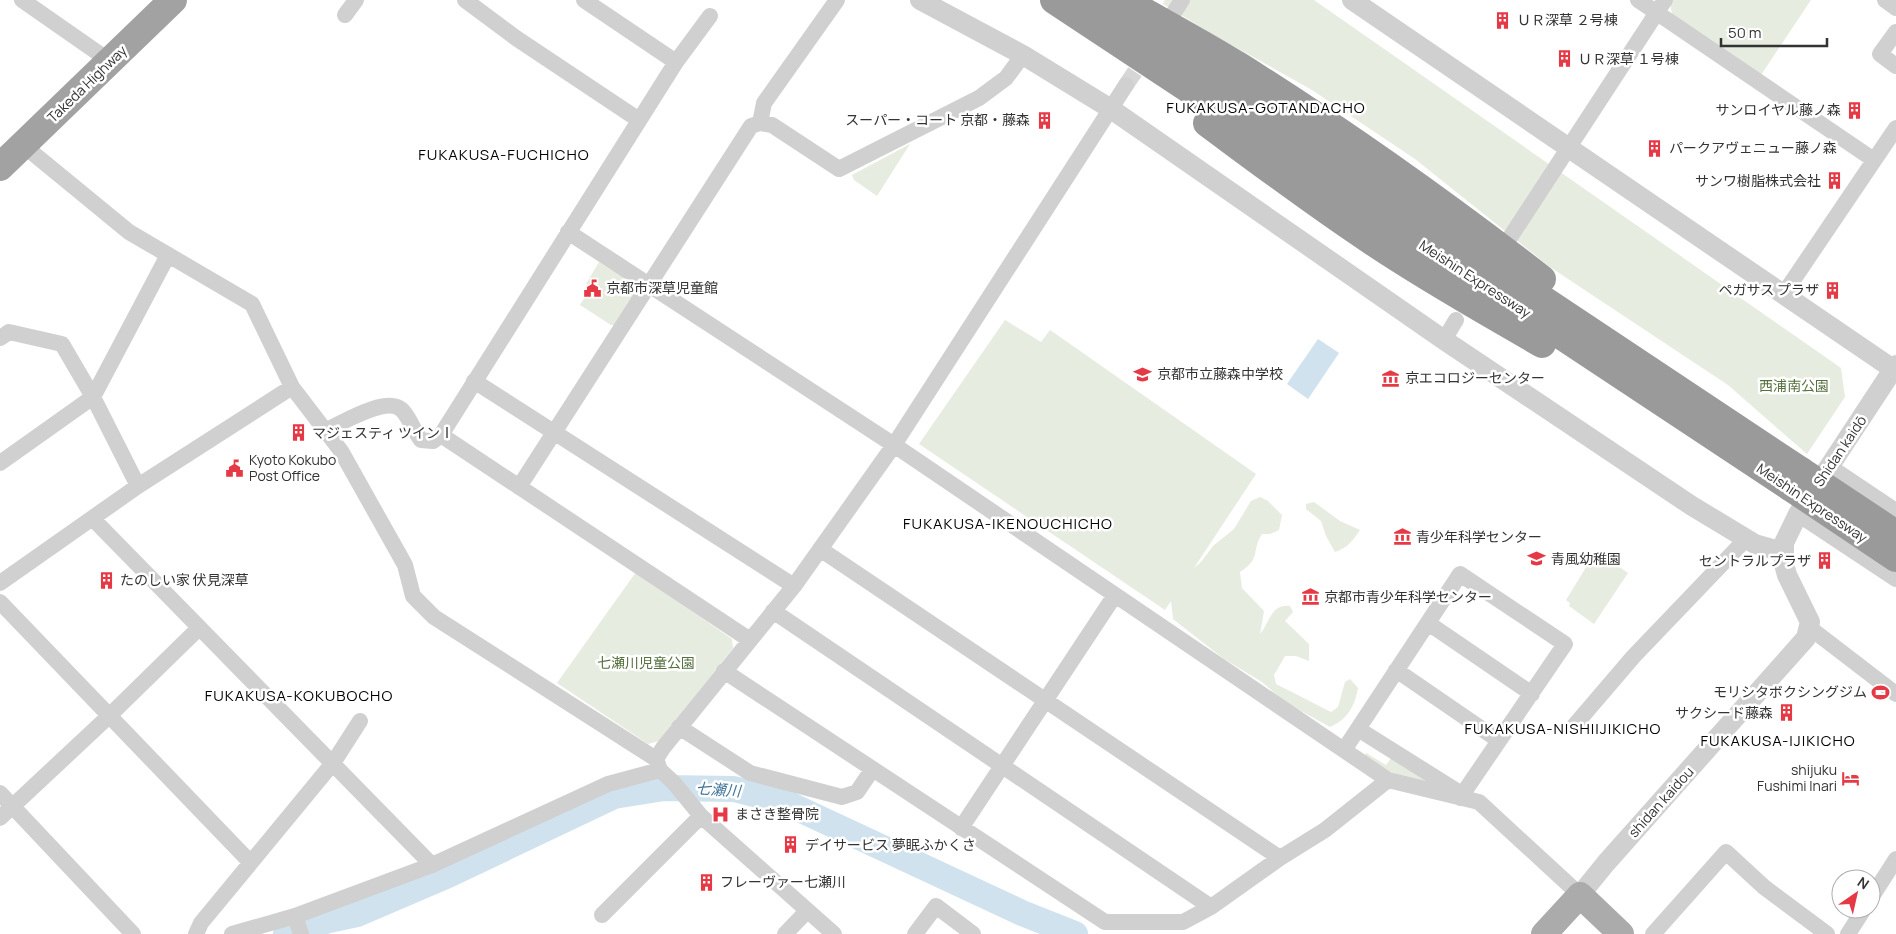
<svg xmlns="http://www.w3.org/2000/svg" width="1896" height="934" viewBox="0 0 1896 934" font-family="Manrope,'Noto Sans JP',sans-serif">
<rect width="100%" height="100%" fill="#fff"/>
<path fill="#e6ecdf" d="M 1165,0 L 1314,0 L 1841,368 L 1845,397 L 1807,454 L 1728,385 L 1550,267 L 1415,159 L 1312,90 L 1212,34 L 1163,4 Z
M 1672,0 L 1811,0 L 1761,75 L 1672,14 L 1670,3 Z
M 910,144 L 877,196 L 854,180 L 852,175 Z
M 599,262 L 634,284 L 637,291 L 615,325 L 611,325 L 580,305 L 591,287 L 586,284 Z
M 1005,320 L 1041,342 L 1050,330 L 1256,474 L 1194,568 L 1201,562 L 1213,546 L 1234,529 L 1251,501 L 1260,497 L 1268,501 L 1282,515 L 1279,530 L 1270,534 L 1262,534 C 1251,550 1262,558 1240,572 L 1242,588 L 1264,611 L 1260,634 C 1269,624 1271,603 1290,606 L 1293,612 L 1285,621 L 1309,644 L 1309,661 L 1296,656 L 1285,656 L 1274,675 L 1276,684 L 1331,712 L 1338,707 L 1345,682 L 1350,679 L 1358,688 C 1355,706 1347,720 1330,727 L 1285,702 L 1262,682 L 1224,659 L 1173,619 L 1171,601 L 1165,610 L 919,444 Z
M 1314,502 L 1340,521 L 1360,530 C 1353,540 1348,548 1335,552 L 1326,536 L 1321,521 L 1306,509 L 1306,504 Z
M 1596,551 L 1628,573 L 1594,624 L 1569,606 L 1570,603 L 1566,600 Z
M 636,572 L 732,639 L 733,648 L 659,741 L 648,744 L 557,683 Z
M 1366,753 L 1386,765 L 1393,755 L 1440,787 L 1389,775 L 1363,758 Z"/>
<path fill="#cfe2ee" d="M 1318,339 L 1339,353 L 1308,399 L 1287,384 Z"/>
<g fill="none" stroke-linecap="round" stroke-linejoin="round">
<path stroke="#cfe2ee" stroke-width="26" d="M 286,934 L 329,920 L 357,914 L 448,875 L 614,796 L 664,788 L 734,789 L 782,801 L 1022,913 L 1075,934"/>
<path stroke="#d6d6d6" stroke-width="16" stroke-dasharray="16 8" stroke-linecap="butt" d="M 1126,85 L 1147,54"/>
<path stroke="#d0d0d0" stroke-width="16" d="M 22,0 L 111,62
M 465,0 L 516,38 L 639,120
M 584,0 L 676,62
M 1638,0 L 1874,160
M 1885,0 L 1896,8
M 1173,14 L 1182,0
M 345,15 L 356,0
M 1896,32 L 1880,54 L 1896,66
M 760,123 L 764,103 L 837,0
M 23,145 L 129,232 L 252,304 L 292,387 L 341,451 L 405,565 L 413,596 L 434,617 L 656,759
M 568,232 L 894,445 L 1388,780 L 1479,802 L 1580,895
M 1509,239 L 1665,0
M 1783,295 L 1896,128
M 0,338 L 9,332 L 62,344 L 93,397 L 138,486
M 1444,340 L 1456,320
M 474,381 L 794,586
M 325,431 C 340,424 387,395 402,410 C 409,417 414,431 421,440 L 433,441 L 441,435 L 676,62 L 710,16
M 441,435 L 750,640
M 0,463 L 93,397 L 168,255
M 1830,467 L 1896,511
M 519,487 L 751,126 L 760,123 L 772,125 L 839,169 L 979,98 L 1006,78 L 1023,55
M 1798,514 L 1896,579
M 93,519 L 432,865
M 820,549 L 1280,858
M 0,583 L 138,486 L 292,387
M 0,602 L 250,862
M 773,611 L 1211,907
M 1428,623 L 1532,694
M 1810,628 L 1896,694
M 1396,670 L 1498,740
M 724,671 L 1105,922 L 1183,922 L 1211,907 L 1280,858 L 1325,830 L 1388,780
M 1574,726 L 1633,657 L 1746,539
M 679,727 L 750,773 L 842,797 L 857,792 L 872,770
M 1358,729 L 1460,793
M 1344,750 L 1460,574 L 1565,644 L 1460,798
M 0,793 L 133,934
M 0,818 L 109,716 L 199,628
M 961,828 L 1115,595
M 1871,898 L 1896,859
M 602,915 L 701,816
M 295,916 L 301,934
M 196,934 L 201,923 L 333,763 L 360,721
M 232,934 L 295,916 L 432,865 L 608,784 L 660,770
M 785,934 L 807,911
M 834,934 L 701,816 L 674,783 L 660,770 L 656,759 L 663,748 L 794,586 L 894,445 L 1126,85
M 915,934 L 936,906 L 973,934
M 1653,934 L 1726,852 L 1764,887 L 1827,934
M 1848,934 L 1864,909"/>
<path stroke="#d0d0d0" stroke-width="20" d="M 920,0 L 1023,55 L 1111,109 L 1444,340 L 1692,506 L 1755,544 L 1783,552
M 1352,0 L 1893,369
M 1580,895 L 1606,863 L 1806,638 L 1810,622 L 1787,575 L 1784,564 L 1784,543 L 1798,514 L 1896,365"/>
<path stroke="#ababab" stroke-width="26" d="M 1544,934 L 1580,895 L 1621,934"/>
<path stroke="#a2a2a2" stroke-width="28" d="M 0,167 L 173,0"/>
<path stroke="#9a9a9a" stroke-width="28" d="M 1054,0 L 1790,487
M 1093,0 L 1801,471
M 1124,0 C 1162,22 1202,43 1239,66 C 1344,132 1445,204 1542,279
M 1207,123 C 1261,163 1314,203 1370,240 C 1426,278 1484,310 1542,344"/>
<path stroke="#9a9a9a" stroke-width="28" d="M 1801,471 L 1896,534
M 1790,487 L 1896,558"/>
</g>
<defs>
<symbol id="building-bare" viewBox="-9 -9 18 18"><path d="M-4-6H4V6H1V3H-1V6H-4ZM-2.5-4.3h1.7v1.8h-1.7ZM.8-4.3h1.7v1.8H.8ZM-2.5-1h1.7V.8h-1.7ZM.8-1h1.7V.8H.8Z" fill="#e63946" stroke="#fff" stroke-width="2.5" paint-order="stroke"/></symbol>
<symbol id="civic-bare" viewBox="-9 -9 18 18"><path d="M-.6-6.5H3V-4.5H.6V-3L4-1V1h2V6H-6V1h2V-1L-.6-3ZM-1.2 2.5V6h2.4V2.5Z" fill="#e63946" stroke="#fff" stroke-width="2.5" paint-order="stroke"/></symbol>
<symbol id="school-bare" viewBox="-9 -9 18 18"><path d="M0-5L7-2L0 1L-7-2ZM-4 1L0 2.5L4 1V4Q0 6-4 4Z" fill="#e63946" stroke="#fff" stroke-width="2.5" paint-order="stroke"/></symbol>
<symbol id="museum-bare" viewBox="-9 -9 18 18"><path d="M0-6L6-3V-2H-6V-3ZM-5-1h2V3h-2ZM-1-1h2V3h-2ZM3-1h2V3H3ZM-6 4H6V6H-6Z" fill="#e63946" stroke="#fff" stroke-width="2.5" paint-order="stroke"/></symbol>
<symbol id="stadium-bare" viewBox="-9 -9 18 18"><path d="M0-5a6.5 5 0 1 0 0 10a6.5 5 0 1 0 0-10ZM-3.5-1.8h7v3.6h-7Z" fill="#e63946" stroke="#fff" stroke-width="2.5" paint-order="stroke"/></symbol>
<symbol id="hotel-bare" viewBox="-9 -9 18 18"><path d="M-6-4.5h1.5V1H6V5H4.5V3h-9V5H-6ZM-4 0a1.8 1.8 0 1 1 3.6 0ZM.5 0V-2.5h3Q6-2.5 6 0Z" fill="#e63946" stroke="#fff" stroke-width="2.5" paint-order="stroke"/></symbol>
<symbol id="hospital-bare" viewBox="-9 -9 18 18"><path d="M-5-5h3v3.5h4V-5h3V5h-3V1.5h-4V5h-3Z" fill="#e63946" stroke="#fff" stroke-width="2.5" paint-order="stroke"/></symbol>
</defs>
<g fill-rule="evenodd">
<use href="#building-bare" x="1490" y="8" width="25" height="25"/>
<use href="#building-bare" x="1552" y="46" width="25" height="25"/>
<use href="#building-bare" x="1842" y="98" width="25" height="25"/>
<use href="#building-bare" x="1032" y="108" width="25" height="25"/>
<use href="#building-bare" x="1642" y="136" width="25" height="25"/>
<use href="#building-bare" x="1822" y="168" width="25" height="25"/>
<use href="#civic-bare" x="580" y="276" width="25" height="25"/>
<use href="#building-bare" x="1820" y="278" width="25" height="25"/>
<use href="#school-bare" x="1130" y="362" width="25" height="25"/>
<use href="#museum-bare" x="1378" y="366" width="25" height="25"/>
<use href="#building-bare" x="286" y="420" width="25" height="25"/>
<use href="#civic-bare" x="222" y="456" width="25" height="25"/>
<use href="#museum-bare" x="1390" y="524" width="25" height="25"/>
<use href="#school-bare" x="1524" y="546" width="25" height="25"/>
<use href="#building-bare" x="1812" y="548" width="25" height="25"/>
<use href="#building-bare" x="94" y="568" width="25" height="25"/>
<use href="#museum-bare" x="1298" y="584" width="25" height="25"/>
<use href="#stadium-bare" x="1868" y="680" width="25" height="25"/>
<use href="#building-bare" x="1774" y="700" width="25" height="25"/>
<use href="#hotel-bare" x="1838" y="766" width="25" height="25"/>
<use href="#hospital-bare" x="708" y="802" width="25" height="25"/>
<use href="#building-bare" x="778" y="832" width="25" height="25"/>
<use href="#building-bare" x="694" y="870" width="25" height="25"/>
</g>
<g text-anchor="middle" stroke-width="5" stroke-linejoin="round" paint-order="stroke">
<g font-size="14" fill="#333" stroke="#fff" text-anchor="start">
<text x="1517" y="25">ＵＲ深草 ２号棟</text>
<text x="1578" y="64">ＵＲ深草 １号棟</text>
<text x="1841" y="115" text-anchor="end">サンロイヤル藤ノ森</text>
<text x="1030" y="125" text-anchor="end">スーパー・コート 京都・藤森</text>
<text x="1669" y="153">パークアヴェニュー藤ノ森</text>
<text x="1821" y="186" text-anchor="end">サンワ樹脂株式会社</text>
<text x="606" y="293">京都市深草児童館</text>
<text x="1819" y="295" text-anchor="end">ペガサス プラザ</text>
<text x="1157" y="379">京都市立藤森中学校</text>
<text x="1405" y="383">京エコロジーセンター</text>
<text x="312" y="438">マジェスティ ツインⅠ</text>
<text x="249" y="465">Kyoto Kokubo<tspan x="249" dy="16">Post Office</tspan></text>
<text x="1416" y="542">青少年科学センター</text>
<text x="1551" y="564">青風幼稚園</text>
<text x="1811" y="566" text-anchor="end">セントラルプラザ</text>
<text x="120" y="585">たのしい家 伏見深草</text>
<text x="1324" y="602">京都市青少年科学センター</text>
<text x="1867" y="697" text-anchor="end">モリシタボクシングジム</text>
<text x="1773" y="718" text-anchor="end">サクシード藤森</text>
<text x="1837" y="775" text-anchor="end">shijuku<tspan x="1837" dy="16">Fushimi Inari</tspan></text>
<text x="735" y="819">まさき整骨院</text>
<text x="805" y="850">デイサービス 夢眠ふかくさ</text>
<text x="720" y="887">フレーヴァー七瀬川</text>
</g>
<g font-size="14" fill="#333" stroke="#fff">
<text transform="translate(87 84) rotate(-44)" y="5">Takeda Highway</text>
<text transform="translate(1475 279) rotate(33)" y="5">Meishin Expressway</text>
<text transform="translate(1840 451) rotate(-56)" y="5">Shidan kaidō</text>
<text transform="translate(1812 503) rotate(34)" y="5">Meishin Expressway</text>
<text transform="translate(1661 802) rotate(-48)" y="5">shidan kaidou</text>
</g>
<g font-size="14" fill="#56703f" stroke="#fff">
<text x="1794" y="391">西浦南公園</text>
<text x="646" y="668">七瀬川児童公園</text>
</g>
<g font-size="15" letter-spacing="1" fill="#000" stroke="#fff">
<text x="1266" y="113">FUKAKUSA-GOTANDACHO</text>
<text x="504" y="160">FUKAKUSA-FUCHICHO</text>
<text x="1008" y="529">FUKAKUSA-IKENOUCHICHO</text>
<text x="299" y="701">FUKAKUSA-KOKUBOCHO</text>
<text x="1563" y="734">FUKAKUSA-NISHIIJIKICHO</text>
<text x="1778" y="746">FUKAKUSA-IJIKICHO</text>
</g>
<g font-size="15" font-style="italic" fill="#3f7597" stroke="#fff">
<text transform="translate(718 790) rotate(4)" y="5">七瀬川</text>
</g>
</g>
<g transform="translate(1856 894) rotate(34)"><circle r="24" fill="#ffffff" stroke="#adadad"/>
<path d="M0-4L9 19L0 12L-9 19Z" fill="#e63946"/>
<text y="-8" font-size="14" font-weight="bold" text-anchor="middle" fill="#333333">N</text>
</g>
<path d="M1721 38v8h106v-8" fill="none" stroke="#333333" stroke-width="2.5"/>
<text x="1728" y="38" font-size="15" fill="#333333" stroke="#ffffff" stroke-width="4" paint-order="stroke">50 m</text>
</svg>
